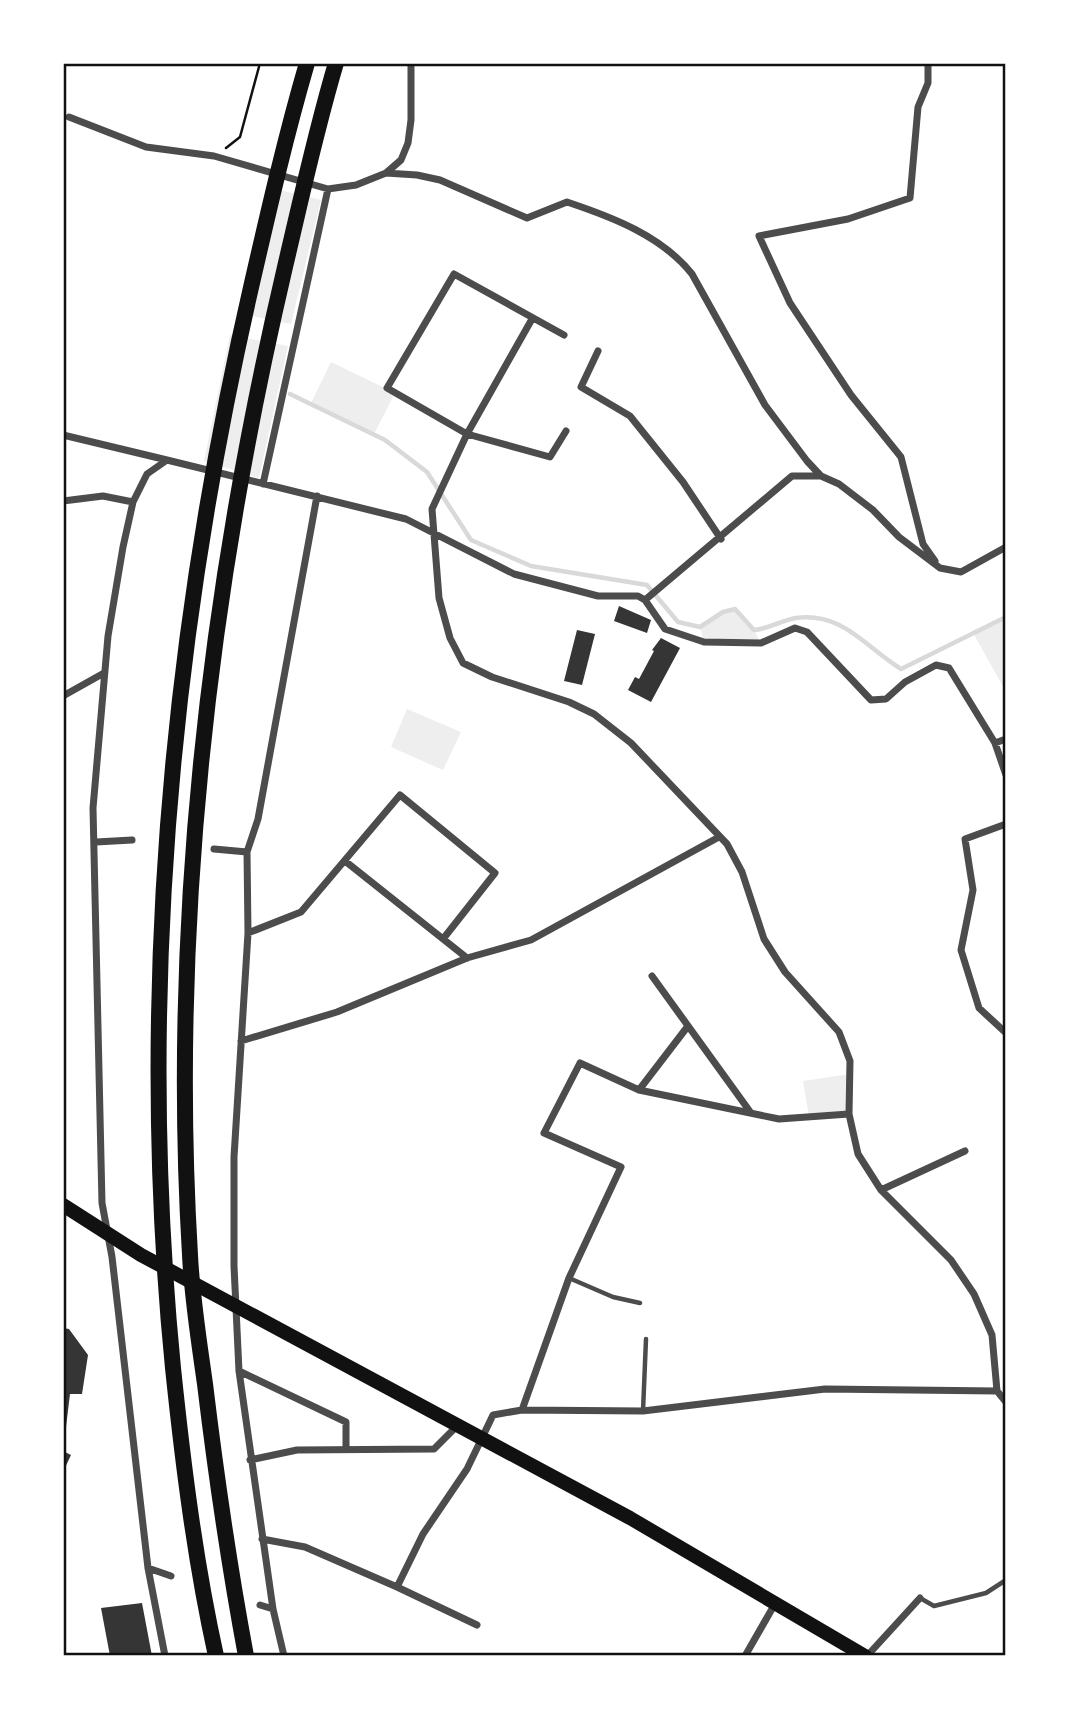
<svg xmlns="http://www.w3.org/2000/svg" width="1069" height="1719" viewBox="0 0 1069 1719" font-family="'PT Sans Narrow',sans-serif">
<rect width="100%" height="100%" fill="#fff"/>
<path fill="#eee" d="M 267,187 L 321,200 L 291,324 L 237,313 Z
M 230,335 L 288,346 L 259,478 L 204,461 Z
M 331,362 L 395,393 L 374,434 L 311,403 Z
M 735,609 L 754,630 L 761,643 L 704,642 L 700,627 L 723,612 Z
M 1006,617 L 1006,692 L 972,631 Z
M 407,709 L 461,732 L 443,770 L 391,747 Z
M 850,1074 L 849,1114 L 809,1117 L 803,1081 Z"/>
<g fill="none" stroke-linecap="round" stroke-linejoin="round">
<path stroke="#d9d9d9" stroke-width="4.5" d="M 290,394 L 385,440 L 427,472 L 471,540 L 531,566 L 647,585 L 678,622 L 700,627 L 723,612 L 735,609 L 754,630 C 769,629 782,620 796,618 C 843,612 865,647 901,669 L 1006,617"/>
</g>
<path fill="#353535" d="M 619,606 L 651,620 L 647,633 L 614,621 Z
M 577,630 L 595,634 L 582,685 L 564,681 Z
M 661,638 L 680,648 L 651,702 L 628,690 L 635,677 L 639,679 L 654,651 L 652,650 Z
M 63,1328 L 69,1329 L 88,1355 L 82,1394 L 70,1394 L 66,1427 L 63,1427 Z
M 63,1451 L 71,1455 L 63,1472 Z
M 142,1603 L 152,1656 L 110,1656 L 101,1608 Z"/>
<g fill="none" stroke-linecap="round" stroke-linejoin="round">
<path stroke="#111" stroke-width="2.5" d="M 226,148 L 240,137 L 260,63"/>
<path stroke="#4c4c4c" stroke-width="4.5" d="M 569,1278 L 613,1297 L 640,1303
M 643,1411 L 646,1339
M 920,1598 L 934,1606 L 986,1593 L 1006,1580"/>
<path stroke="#4c4c4c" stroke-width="7" d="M 928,63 L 928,83 L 918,107 L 910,198 L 848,219 L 759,236 L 790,303 L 851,395 L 901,457 L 923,544 L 935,561
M 69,117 L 146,147 L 214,156 L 328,189 L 356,185 L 386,173 L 401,160 L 408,143 L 411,120 L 411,63
M 386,173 L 417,175 L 440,180 L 527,218 L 567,202 C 612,217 662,236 692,274 L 765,405 L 807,461 L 821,476 L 839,484 L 873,510 L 899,537 L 940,568 L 961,572 L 1006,547
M 532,319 L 467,434 L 432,509 L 439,598 L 450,638 L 463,663 L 492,677 L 569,702 L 594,714 L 631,743 L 727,844 L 742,872 L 764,939 L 785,972 L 839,1032 L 850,1061 L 849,1114 L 858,1154 L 881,1190 L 951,1260 L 974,1294 L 992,1335 L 997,1391 L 1006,1402
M 564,335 L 454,274 L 387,388 L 467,434 L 550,457 L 566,431
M 598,351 L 581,387 L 630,416 L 683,482 L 721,539
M 63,435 L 167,460
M 263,484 L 328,189
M 63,501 L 103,496 L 133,502
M 645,600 L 792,476 L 821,476
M 63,696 L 104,673
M 995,743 L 1006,739
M 1006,824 L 965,839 L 973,890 L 961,950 L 979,1008 L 1006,1033
M 96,842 L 132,840
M 214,849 L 247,852
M 345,861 L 467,958
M 248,933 L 301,912 L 400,795 L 495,873 L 443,939
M 652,976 L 751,1113
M 241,1041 L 337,1012 L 467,958 L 531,940 L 719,837
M 639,1090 L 688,1026
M 881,1190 L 965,1151
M 239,1371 L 346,1422 L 346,1448
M 522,1410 L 569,1278 L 621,1167 L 544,1133 L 580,1063 L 639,1090 L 779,1119 L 849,1114
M 250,1460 L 297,1450 L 434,1449 L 458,1425
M 262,1539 L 305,1547 L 397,1587 L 423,1534 L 467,1469 L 493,1415 L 522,1410 L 643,1411 L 825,1389 L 997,1391
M 148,1568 L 171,1576
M 397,1587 L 477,1625
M 260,1605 L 273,1609
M 165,1656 L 148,1568 L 112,1257 L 102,1203 L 93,808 L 108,636 L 123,547 L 133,502 L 147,474 L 167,460 L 406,519 L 514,574 L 598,596 L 638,596 L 645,600 L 665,629 L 704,642 L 761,643 L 795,628 L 807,632 L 871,700 L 886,699 L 905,682 L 936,665 L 949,668 L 995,743 L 1006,775
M 284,1656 L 273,1609 L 239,1371 L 234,1266 L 234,1157 L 248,933 L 247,852 L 258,819 L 317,496
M 745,1656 L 776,1602
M 867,1656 L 920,1598"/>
<path stroke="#111" stroke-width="14" d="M 63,1205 L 141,1255 L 630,1518 L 865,1656"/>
<path stroke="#111" stroke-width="16" d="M 216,1656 C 195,1561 183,1464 173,1368 C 137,1003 170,639 252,283 C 269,209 286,135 307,63
M 246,1656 C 229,1565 216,1475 205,1384 C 199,1341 192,1298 190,1255 C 170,922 209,591 285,267 C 301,199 316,130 336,63"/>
</g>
<rect width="1069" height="1719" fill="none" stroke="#ffffff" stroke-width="130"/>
<rect x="65" y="65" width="939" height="1589" fill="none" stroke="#111" stroke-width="2.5"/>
</svg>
